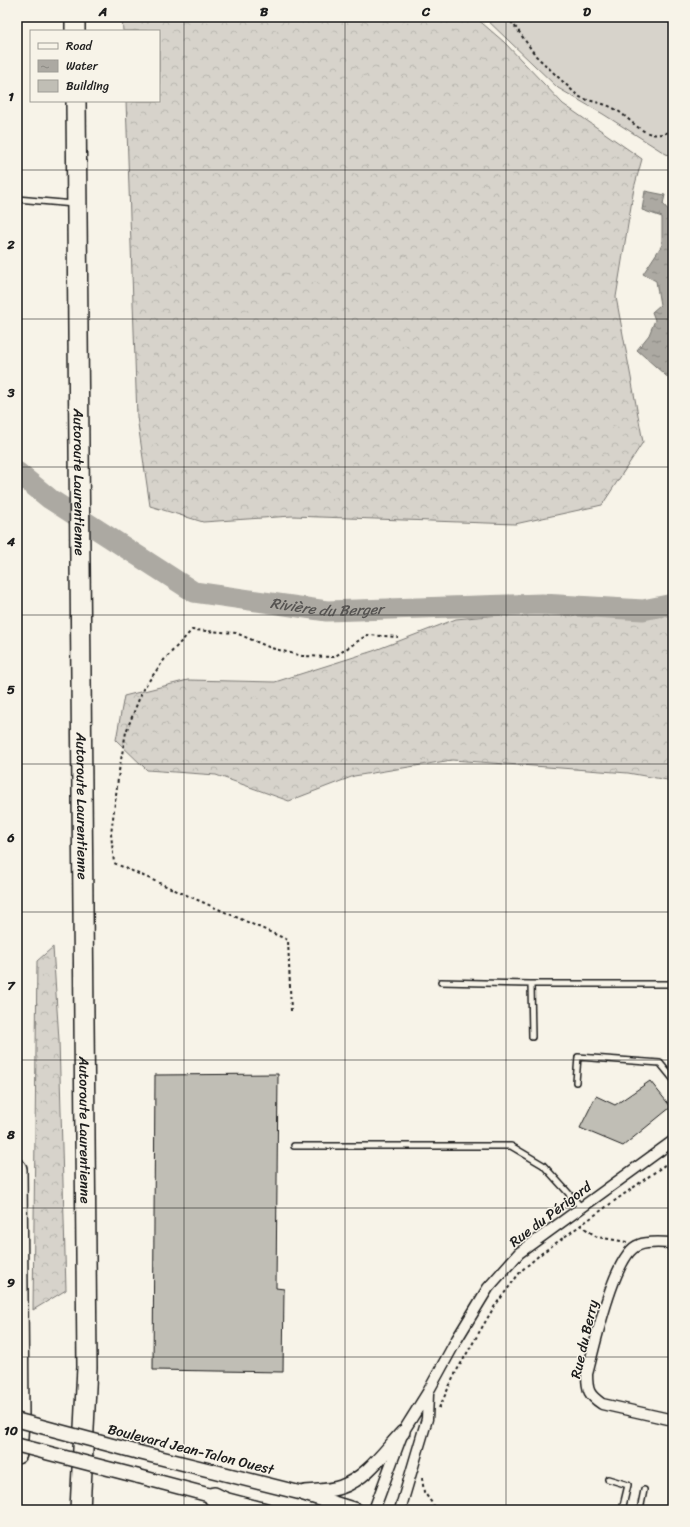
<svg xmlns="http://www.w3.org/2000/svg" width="690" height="1527" viewBox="0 0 690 1527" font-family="Sriracha,sans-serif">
<defs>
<pattern id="forest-crowns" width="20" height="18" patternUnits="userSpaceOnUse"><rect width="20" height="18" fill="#d7d3cb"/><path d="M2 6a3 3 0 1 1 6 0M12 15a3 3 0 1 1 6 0" fill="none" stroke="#b8b5ae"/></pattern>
<pattern id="water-ripples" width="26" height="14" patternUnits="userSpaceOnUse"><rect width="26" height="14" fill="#aca9a2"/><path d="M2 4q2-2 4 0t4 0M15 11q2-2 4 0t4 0" fill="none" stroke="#8b8983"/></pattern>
</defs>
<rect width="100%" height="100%" fill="#f7f3e8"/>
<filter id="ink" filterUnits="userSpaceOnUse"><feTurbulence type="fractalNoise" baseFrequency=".025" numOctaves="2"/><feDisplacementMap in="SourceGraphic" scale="8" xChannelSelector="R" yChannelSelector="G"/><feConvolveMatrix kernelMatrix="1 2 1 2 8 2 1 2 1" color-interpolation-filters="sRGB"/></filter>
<g filter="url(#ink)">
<path fill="#d7d3cb" stroke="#7a7874" d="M 484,17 L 673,17 L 673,156 L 666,154 L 603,114 L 558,88 Z"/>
<path fill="url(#forest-crowns)" stroke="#7a7874" d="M 122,17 L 475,17 L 504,42 L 563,104 L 642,159 L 634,188 L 616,297 L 643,442 L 602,505 L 515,524 L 292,516 L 203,522 L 150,506 L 137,417 L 126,101 L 159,101 L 159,31 L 123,31 Z
M 581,607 L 673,616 L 673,781 L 628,773 L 452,760 L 354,776 L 289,801 L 216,775 L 147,770 L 116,740 L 124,696 L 188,680 L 275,682 L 373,651 L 456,619 Z
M 53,947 L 59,1040 L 66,1290 L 33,1310 L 37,961 Z"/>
<path fill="url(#water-ripples)" stroke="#72716c" d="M 645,191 L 665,195 L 663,204 L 671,213 L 673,213 L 673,382 L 637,350 L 649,335 L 655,320 L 652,312 L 660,305 L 656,281 L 643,274 L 662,245 L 662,217 L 642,210 Z"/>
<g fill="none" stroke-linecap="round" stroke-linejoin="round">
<path stroke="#aca9a2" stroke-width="21" id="s1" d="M 17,472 L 50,499 L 194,592 L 327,611 L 542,604 L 643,610 L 673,604"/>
</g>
<path fill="#c0beb5" stroke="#1c1c1c" d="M 278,1074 L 276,1288 L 284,1289 L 283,1372 L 153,1370 L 155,1075 Z
M 650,1081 L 671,1107 L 623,1146 L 580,1128 L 596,1096 L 615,1105 Z"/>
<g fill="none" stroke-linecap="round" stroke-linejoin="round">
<defs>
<path id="service" d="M 17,199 L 74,204
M 441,982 L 531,984 L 673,984
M 531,984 L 532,1037
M 576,1082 L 578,1057 L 660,1063 L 673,1079
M 294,1146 L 511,1146 L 543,1165 L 581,1207
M 608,1479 L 628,1485 L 622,1510
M 640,1510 L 644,1490"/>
<path id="minor" d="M 673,1243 C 662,1243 649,1241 639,1245 C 614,1252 594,1349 587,1374 C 587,1391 589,1395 602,1404 L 673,1420
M 374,1510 L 403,1432 L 428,1392 L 457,1339 L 488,1288 L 519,1253 L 673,1141
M 400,1510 L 427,1419 L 428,1394"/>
<path id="tertiary" d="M 137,1452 L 301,1493 L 356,1510
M 137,1476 L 266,1510
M 305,1492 C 316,1491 330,1491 341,1487 C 367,1478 385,1451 403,1432"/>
<g id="motorway">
<path d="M 75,17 L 75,31"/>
<path id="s2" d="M 76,101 L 87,1367 L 80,1510"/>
<path d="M 17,1169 L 19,1420 L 17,1454"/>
<path d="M 214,1497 L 240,1510"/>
</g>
</defs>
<use href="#service" stroke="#1c1c1c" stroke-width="8"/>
<use href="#minor" stroke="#1c1c1c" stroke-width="13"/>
<use href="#tertiary" stroke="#1c1c1c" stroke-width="16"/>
<use href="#motorway" stroke="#1c1c1c" stroke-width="22"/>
<path stroke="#1c1c1c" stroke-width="2" stroke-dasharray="3 3" stroke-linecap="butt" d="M 507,17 L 517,29 L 536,56 L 578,96 C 589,102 601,102 611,107 C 634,118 643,145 673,130
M 291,1011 L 288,940 L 114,863 L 111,834 L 119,771 L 126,732 L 143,689 L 164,660 L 192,630 L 236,633 L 271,648 L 302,656 L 334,657 L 367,635 L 398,637
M 580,1225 L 597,1237 L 627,1242
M 439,1408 L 456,1372 L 494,1307 L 521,1271 L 542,1253 L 673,1159
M 422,1478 L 424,1492 L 437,1510"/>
<use href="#service" stroke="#f7f3e8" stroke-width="5"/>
<use href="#minor" stroke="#f7f3e8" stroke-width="10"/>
<use href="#tertiary" stroke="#f7f3e8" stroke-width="13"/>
<use href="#motorway" stroke="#f7f3e8" stroke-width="19"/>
<defs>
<path id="tertiary-bridge" d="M 17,1420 L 137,1452
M 17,1445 L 137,1476"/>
</defs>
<use href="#tertiary-bridge" stroke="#1c1c1c" stroke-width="16" stroke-linecap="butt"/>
<use href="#tertiary-bridge" stroke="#f7f3e8" stroke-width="13"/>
</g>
</g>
<path fill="none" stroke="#1c1c1c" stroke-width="1" stroke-opacity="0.55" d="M 184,17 L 184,1510M 345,17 L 345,1510M 506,17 L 506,1510M 17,170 L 673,170M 17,319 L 673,319M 17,467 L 673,467M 17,615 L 673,615M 17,764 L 673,764M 17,912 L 673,912M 17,1060 L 673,1060M 17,1208 L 673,1208M 17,1357 L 673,1357"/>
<g text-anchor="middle" stroke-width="3" stroke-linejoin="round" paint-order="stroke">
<g font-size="14" fill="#1c1c1c" stroke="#f7f3e8">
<text dy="5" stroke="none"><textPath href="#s2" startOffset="381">Autoroute Laurentienne</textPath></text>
<text dy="5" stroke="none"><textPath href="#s2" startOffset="705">Autoroute Laurentienne</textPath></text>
<text dy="5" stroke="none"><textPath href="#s2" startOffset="1029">Autoroute Laurentienne</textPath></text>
<text transform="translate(550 1214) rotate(-37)" y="5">Rue du Périgord</text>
<text transform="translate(584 1339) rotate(-77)" y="5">Rue du Berry</text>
<text transform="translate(191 1449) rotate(14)" y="5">Boulevard Jean-Talon Ouest</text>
</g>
<g font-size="15" font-style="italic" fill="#565452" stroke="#f7f3e8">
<text dy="5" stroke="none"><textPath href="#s1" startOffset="348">Rivière du Berger</textPath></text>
</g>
</g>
<rect width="690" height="1527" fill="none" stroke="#f7f3e8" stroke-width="44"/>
<rect x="30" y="30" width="130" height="72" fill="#f7f3e8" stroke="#9f9d96"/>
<rect x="38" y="43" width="20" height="6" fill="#f7f3e8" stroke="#9f9d96"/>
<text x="66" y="50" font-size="12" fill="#1c1c1c">Road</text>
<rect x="38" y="60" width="20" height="12" fill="url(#water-ripples)" stroke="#9f9d96"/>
<text x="66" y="70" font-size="12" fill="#1c1c1c">Water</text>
<rect x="38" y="80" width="20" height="12" fill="#c0beb5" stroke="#9f9d96"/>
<text x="66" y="90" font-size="12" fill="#1c1c1c">Building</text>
<rect x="22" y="22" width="646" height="1483" fill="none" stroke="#1c1c1c" stroke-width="1.5"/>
<g font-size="13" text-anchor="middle" font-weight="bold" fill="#1c1c1c">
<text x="103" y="16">A</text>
<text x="264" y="16">B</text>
<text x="426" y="16">C</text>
<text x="587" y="16">D</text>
<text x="11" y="101">1</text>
<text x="11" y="249">2</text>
<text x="11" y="397">3</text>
<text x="11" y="546">4</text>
<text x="11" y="694">5</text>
<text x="11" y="842">6</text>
<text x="11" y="990">7</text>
<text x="11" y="1139">8</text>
<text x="11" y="1287">9</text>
<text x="11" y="1435">10</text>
</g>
</svg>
